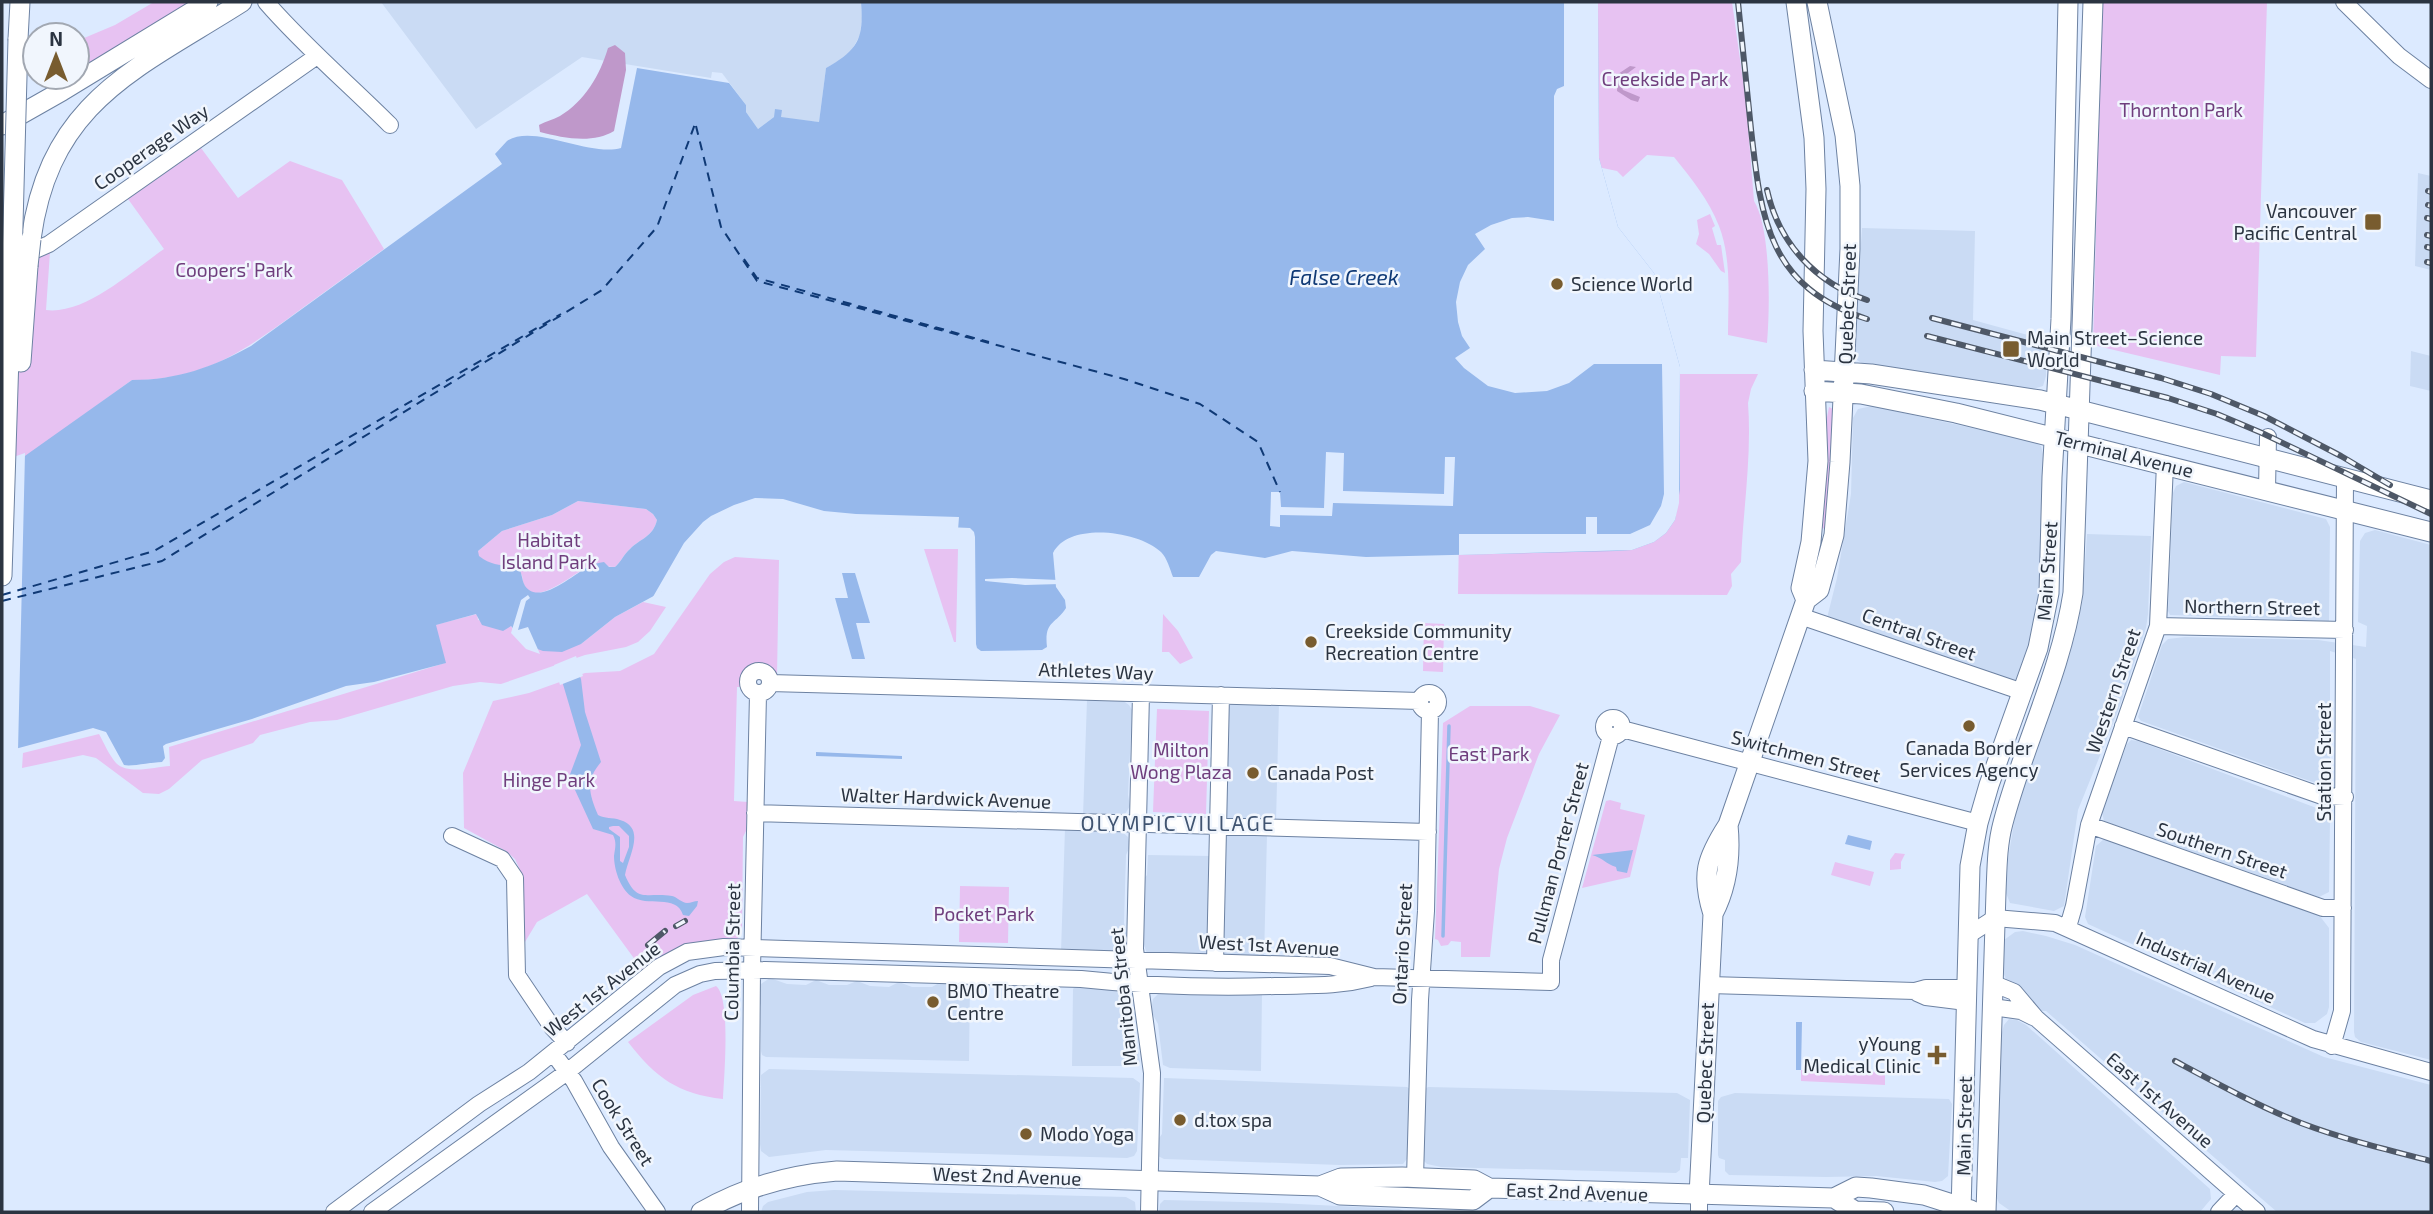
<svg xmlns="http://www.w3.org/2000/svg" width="2433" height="1214" viewBox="0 0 2433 1214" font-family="'Exo 2',sans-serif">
<rect width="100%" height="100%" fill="#dceaff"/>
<path fill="#cadbf4" d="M 381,2 L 861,2 L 862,18 L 860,35 L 849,55 L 826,68 L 819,122 L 774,117 L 758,129 L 746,112 L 746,105 L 722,73 L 712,72 L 711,78 L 582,57 L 476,129 Z
M 2418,173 L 2431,176 L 2431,270 L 2415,266 Z
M 1862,228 L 1975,231 L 1973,320 L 2046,340 L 2046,376 L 2043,386 L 2033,389 L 1865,365 L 1860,362 L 1856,359 L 1854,349 Z
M 2411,351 L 2431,356 L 2431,391 L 2410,386 Z
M 1872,406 L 2035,442 L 2041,446 L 2043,454 L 2039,598 L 2030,644 L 2016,685 L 1827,618 L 1837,578 L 1851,494 L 1853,418 L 1858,409 Z
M 2184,482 L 2326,519 L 2330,527 L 2329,621 L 2170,615 L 2168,611 L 2173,493 L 2176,486 Z
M 2375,530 L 2431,545 L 2431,1060 L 2361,1042 L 2355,1037 L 2354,1032 L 2356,659 L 2330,651 L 2330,779 L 2324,786 L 2141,721 L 2138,717 L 2162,645 L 2168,639 L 2185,637 L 2318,640 L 2366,647 L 2367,626 L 2358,622 L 2360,541 L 2365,533 Z
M 2087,534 L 2151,536 L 2148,614 L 2146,628 L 2118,711 L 2078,810 L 2064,906 L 2054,911 L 2010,903 L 2006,893 L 2008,859 L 2018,799 L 2070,654 L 2077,626 L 2082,604 Z
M 1111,699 L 1122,700 L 1129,705 L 1132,710 L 1128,795 L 1130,806 L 1125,814 L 1120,816 L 1083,816 L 1087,700 L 1105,701 Z
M 1232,703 L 1279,703 L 1276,822 L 1227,820 L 1225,816 L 1229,706 Z
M 2131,740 L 2138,741 L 2327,812 L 2330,818 L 2329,892 L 2319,897 L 2104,821 L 2102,812 L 2127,744 Z
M 1065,828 L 1120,830 L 1128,837 L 1130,846 L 1126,855 L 1124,923 L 1128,935 L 1121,951 L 1111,954 L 1061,952 Z
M 1226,834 L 1267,834 L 1264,959 L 1226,956 L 1223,953 Z
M 2104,839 L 2319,915 L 2329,928 L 2329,1007 L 2327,1014 L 2315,1023 L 2305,1023 L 2088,924 L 2085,917 L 2096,846 Z
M 1148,855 L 1212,856 L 1207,955 L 1148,954 L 1146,951 L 1142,938 L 1142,881 L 1147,875 Z
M 2023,931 L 2046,936 L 2075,945 L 2324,1057 L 2431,1085 L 2431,1212 L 2277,1212 L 2046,1011 L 2040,1011 L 2007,982 L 2003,972 L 2004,940 L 2015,932 Z
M 770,978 L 787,984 L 806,985 L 816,980 L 829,985 L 847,985 L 857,981 L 870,986 L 889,987 L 899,982 L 912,987 L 932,987 L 939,983 L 970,982 L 969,1061 L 766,1057 L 762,1055 L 761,1051 L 761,1006 L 758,998 L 761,984 Z
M 1077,985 L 1122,990 L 1129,996 L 1140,1062 L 1137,1066 L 1072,1066 L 1073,989 Z
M 1164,992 L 1262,992 L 1261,1071 L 1170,1068 L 1163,1065 L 1158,1024 L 1151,1011 L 1153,999 L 1159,993 Z
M 2009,1019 L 2017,1020 L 2026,1025 L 2210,1189 L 2211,1199 L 2200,1212 L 2012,1212 L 1999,1203 L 1996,1196 L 2001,1036 L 2004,1025 Z
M 769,1069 L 1133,1078 L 1140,1083 L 1137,1151 L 1134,1156 L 1127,1158 L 826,1150 L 769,1157 L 761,1151 L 760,1144 L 761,1075 Z
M 1164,1078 L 1407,1087 L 1410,1089 L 1409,1156 L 1403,1164 L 1340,1165 L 1164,1159 L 1158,1156 L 1157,1151 L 1157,1141 L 1162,1134 Z
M 1428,1087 L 1677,1093 L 1690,1100 L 1688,1158 L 1681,1158 L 1680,1170 L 1676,1173 L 1441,1167 L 1427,1164 L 1423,1160 L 1424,1090 Z
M 1735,1093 L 1949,1099 L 1952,1104 L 1948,1176 L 1942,1181 L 1935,1182 L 1876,1176 L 1826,1177 L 1729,1175 L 1725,1171 L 1725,1160 L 1719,1158 L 1718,1155 L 1718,1101 L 1721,1097 Z
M 834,1190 L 1126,1197 L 1135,1202 L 1136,1212 L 761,1212 L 763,1206 L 768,1202 L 807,1192 Z
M 1164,1200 L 1278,1203 L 1399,1209 L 1407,1212 L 1159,1212 L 1160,1204 Z"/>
<path fill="#e7c2f2" d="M 154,2 L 193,2 L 77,74 L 77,41 L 115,25 Z
M 1564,2 L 1732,2 L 1746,102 L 1754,201 C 1771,228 1770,310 1767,343 L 1728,335 C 1728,299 1732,260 1719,226 C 1709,200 1691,178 1674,157 L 1647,155 L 1623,177 L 1617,171 L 1588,165 Z
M 2102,2 L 2267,2 L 2256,357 L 2221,356 L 2220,375 L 2093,345 Z
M 201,148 L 238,198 L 290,161 L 342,180 L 384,249 C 355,270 326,291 297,312 C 242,352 204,380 132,380 L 28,455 L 2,464 L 2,278 L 50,252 L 46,310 C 85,315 132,271 164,249 L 128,199 Z
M 1710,214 L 1715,226 L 1712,228 L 1717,245 L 1721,245 L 1725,273 L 1721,271 L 1709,254 L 1696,244 L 1699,234 L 1697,220 Z
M 1662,374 L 1758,374 L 1751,389 L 1748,403 C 1752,456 1743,510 1741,562 L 1731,574 L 1732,586 L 1727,595 L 1458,594 L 1459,534 Z
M 1829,407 L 1833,409 L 1826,528 L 1820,529 L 1826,422 Z
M 578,501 L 646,509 L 653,514 L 657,520 C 653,537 641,538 630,549 C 624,554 621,562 615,567 C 607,567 595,563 588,567 C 573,573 525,617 522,575 L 513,567 C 499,567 490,565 478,556 L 478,551 L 502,531 L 552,515 Z
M 924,549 L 958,549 L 956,642 L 954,642 Z
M 735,557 L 779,560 L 777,676 C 765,671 758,663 746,673 L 744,687 L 737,687 L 734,801 L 748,802 L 746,831 L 743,837 L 742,933 L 735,941 L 644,972 L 587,894 L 537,922 L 519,952 L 520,870 L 515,859 L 506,851 L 464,828 L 463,773 L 493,701 L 529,693 L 585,673 L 620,671 L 654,654 L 710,574 L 724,562 Z
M 643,602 L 666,607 L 650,631 L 638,642 L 626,647 L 585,655 L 501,684 L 480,682 L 453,686 L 337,720 L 310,722 L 260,735 L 253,743 L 202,760 L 169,789 L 159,794 L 143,793 L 96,758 L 83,755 L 22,768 L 23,753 L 99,734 C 104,743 109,755 116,763 C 128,775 155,767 170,766 L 169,747 L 445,663 L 435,625 L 477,614 L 478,620 L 511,626 L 516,634 L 581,644 L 615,617 Z
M 1163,614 L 1178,631 L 1193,658 L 1180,664 L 1169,652 L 1162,652 Z
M 1424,623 L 1444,624 L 1443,672 L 1423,671 Z
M 1470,706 L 1530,706 L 1560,715 L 1539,754 L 1507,838 L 1499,869 L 1490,957 L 1461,957 L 1461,942 L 1451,941 L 1448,945 L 1441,946 L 1438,940 L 1435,939 L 1443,723 Z
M 1157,709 L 1209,711 L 1206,814 L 1153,812 Z
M 1610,800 L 1621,803 L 1620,809 L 1645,815 L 1630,877 L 1582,888 L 1606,801 Z
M 1895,853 L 1905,854 L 1901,862 L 1901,869 L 1890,870 L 1890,860 Z
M 1835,862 L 1874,872 L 1870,886 L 1831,875 Z
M 960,886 L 1009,887 L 1008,943 L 959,942 Z
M 716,986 C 731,997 724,1078 723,1099 C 678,1094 656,1078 628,1042 L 693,995 Z
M 1801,1070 L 1885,1072 L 1885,1085 L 1801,1081 Z"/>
<path fill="#bf98ca" d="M 615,45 L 625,53 L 626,70 L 614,131 C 593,144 563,138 540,132 L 539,125 C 546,121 553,120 560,116 C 585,101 600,75 608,48 Z
M 1630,66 L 1636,67 L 1624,76 L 1621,85 L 1623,90 L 1640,97 L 1638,102 L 1631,100 L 1617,91 L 1618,74 Z"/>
<path fill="#96b8eb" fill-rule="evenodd" d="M 861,2 L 1598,2 L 1599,158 L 1618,227 L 1654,273 L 1680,367 L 1680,489 L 1675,520 L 1666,533 L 1654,542 L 1632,550 L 1616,551 L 1366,557 L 1292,551 L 1265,558 L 1216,551 L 1211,555 L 1199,577 L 1173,577 C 1170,569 1167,558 1161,552 C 1139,531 1069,521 1053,553 L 1056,587 L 1065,600 L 1066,608 C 1055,625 1044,621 1047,647 L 1042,650 L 981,651 L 977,648 L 976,644 L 975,537 L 974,532 L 970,528 L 834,522 L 779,505 L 723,516 L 683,553 L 661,592 L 615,617 L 581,644 L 562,652 L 543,651 L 529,646 L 511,626 L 503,631 L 482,625 L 476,614 L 436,625 L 446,663 L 374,682 L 346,686 L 252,719 L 166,744 L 163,746 L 165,758 L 162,762 C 152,762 131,767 124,765 L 106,732 L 93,728 L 15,749 L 22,458 L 132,380 C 177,380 213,367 251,346 L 502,164 L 495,154 C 499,150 503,145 507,141 C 533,123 589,157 621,148 L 637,68 L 729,83 L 746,105 L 746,112 L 758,129 L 774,117 L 775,109 L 782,110 L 781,117 L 819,122 L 826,68 C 858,50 864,39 861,2 ZM 578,501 L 646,509 L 653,514 L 657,520 C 653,537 641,538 630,549 C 624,554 621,562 615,567 L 609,567 L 604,562 C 598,563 593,564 588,567 C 574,574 545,601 529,590 C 522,585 523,578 520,570 C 505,563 494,568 479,556 L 478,551 L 502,531 L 552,515 Z
M 842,573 L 855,573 L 870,623 L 856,623 L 865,659 L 852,659 L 835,598 L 848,598 Z
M 557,664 L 576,668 L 581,679 L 585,712 L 601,762 C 585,781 589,793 598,815 C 605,819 612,817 620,820 C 647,828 628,857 625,875 C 637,904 647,892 672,896 C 677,897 682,903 687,903 C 691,903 694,901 698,901 L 697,906 L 689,916 L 683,915 C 676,893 647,908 631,896 C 620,888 614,869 614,856 C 615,848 617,843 613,835 L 593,829 L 569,777 L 581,745 ZM 613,826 L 619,826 L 629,836 L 629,847 L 623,863 L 620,861 L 620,837 L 609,829 L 609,827 Z
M 816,752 L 902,756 L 902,759 L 816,756 Z
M 1848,835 L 1872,841 L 1870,850 L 1845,844 Z
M 1633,850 L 1627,873 L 1617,871 L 1616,867 C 1606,864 1603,858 1592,855 Z
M 1796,1022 L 1802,1022 L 1801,1070 L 1796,1070 Z"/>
<path fill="#dceaff" d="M 1564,2 L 1598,2 L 1599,158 L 1618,227 L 1654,273 L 1680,367 L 1679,503 L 1675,520 L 1666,533 L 1654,542 L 1632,550 L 1459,555 L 1459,534 L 1586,534 L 1586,517 L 1597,517 L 1597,534 L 1630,534 L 1650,525 L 1661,506 L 1664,494 L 1662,364 L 1594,364 L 1569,383 L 1547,391 L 1515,393 L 1488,386 L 1464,368 L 1455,358 L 1470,348 L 1462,336 L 1458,322 L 1456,302 L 1460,282 L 1468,265 L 1485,249 L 1475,234 L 1491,225 L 1512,218 L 1528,217 L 1554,221 L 1554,96 L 1557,89 L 1564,86 Z
M 1326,452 L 1344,453 L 1343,491 L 1444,494 L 1445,457 L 1455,457 L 1453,506 L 1333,503 L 1332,516 L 1280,515 L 1280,527 L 1270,526 L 1271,492 L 1280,492 L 1281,507 L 1324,508 Z
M 25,453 L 18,751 L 2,765 L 2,461 Z
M 755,498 L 783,499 L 824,511 L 856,514 L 959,517 L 958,530 L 833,526 L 820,523 L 788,510 L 779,509 L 744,513 L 725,520 L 708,531 L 686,555 L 659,596 L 650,602 L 684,543 L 703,522 L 711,516 L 734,505 Z
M 1012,578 L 1059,580 L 1060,584 L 1025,585 L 985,581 L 985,579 Z
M 528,595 L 530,598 L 526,601 L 518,630 L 528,627 L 540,654 L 526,649 L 511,633 L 521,600 Z
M 576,656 L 583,676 L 560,685 L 554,665 Z"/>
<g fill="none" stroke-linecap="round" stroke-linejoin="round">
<path stroke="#96b8eb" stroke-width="3.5" d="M 1443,936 L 1449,726"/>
<path stroke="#0f3975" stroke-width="2" stroke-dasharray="9 7" stroke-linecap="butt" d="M 696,126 L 721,227 L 757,281 L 1124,379 L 1200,404 L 1258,442 L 1280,492
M 744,259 L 757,278 L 989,342
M 2,595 L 154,551 L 561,314
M 2,601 L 162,561 L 602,290 L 657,227 L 695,124"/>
<defs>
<path id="minor" d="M 266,2 C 304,46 349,84 390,125
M 2344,2 L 2399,56 L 2431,80
M 2,255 L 33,251 L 49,244 L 317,56
M 2267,490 L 2268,437
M 1800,616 L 2023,692
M 2158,626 L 2345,630
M748 682a11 11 0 1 1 22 0a11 11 0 1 1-22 0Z
M 770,683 L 1420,701
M1420 702a9 9 0 1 1 18 0a9 9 0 1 1-18 0Z
M 1141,694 L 1135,949 L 1152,1073 L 1149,1212
M1604 727a9 9 0 1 1 18 0a9 9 0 1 1-18 0Z
M 2123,726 L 2322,796 L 2345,797
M 1622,729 L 1978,823
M 755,813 L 1428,832
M 2089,825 L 2323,908 L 2343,908
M 452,836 L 502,859 L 515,878 L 517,975 L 552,1027 L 567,1043
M 2068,927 L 2074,906 L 2089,825 L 2158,626 L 2165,464
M 1967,936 L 1995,918 L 2055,923 L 2313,1039 L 2431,1072
M 1215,963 L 1221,695
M 1992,983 L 2014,992 L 2036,1018 L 2257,1212
M 1709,985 L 1915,991 L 1926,988 L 1967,988
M 1917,993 L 1926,997 L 1966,1002
M 1992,1007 L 2021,1011 L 2033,1017
M 2332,1046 L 2342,1011 L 2345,478
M 553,1053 L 574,1081 L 611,1147 L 657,1212
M 1415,1178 L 1420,1000 L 1426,911 L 1430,711
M 334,1212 L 479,1104 L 529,1072 L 659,967 L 687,952 L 724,947 L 1330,966 L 1374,977 L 1551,982 L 1551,960 L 1611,736
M 372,1212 L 567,1072 L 675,985 L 700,974 L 715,971 L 765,970 L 1081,979 C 1146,986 1210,988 1275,986 C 1310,985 1335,987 1371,978
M 750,1212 L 752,970 L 758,694
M 1699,1212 L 1699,1196
M 2219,1212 L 2236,1194"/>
<path id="major" d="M 1796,2 L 1814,138 L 1816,189 L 1813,331 L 1818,461 L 1811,542 L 1801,588 L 1806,600
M 18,39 L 20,2
M 2,125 L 62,91 L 208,2
M 31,239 C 50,100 137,69 242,2
M 21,362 L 28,266
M 1814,370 L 1871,374 L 2040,400 L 2431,500
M 1814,391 L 1861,394 L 1956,413 L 2431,532
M 2,576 L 12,262
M 1713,914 C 1727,887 1731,855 1728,825
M 1320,1186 L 1341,1178 L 1402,1177 L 1474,1180 L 1489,1188 L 1834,1198 L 1856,1187 L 1871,1188 L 1924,1195 L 1971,1210
M 1699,1196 L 1713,914 C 1701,875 1706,859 1728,825 L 1806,600 L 1819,590 L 1834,535 L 1840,462 L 1850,249 L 1850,186 L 1845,135 L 1817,2
M 1834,1198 L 1855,1211 L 1884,1212
M 701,1212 C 744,1187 788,1175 837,1171 L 1320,1186 L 1340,1195 L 1473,1200 L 1489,1188
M 1961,1212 L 1970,866 L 1978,823 L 1989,785 L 2038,648 L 2049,593 L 2052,477 L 2061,319 L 2068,2
M 1986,1212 L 1996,892 C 1997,869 1997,845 2003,823 C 2023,746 2061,672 2073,593 L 2093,2"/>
</defs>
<use href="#minor" stroke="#6d82a2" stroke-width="18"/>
<use href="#major" stroke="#6d82a2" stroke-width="21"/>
<use href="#minor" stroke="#fff" stroke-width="16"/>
<use href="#major" stroke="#fff" stroke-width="19"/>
<defs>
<path id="rail" d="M 1738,2 C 1742,44 1747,87 1751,129 C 1761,219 1768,287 1867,319
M 1767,190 C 1779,244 1816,283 1867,300
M 2428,191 L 2431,192
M 2428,205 L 2431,206
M 2427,218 L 2431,219
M 2427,235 L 2431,236
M 2427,247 L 2431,248
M 2427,262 L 2431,263
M 1932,318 L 2161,378 L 2211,394 L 2264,416 L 2341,456 L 2390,485
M 1927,336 L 2168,398 L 2217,414 L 2262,433 L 2431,514
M 676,926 L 685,921
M 648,945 L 665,931
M 2175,1061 C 2216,1083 2258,1106 2301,1123 C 2343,1139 2388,1150 2431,1161"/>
</defs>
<use href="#rail" stroke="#4e5867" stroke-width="6"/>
<use href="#rail" stroke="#f1f6fd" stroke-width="3.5" stroke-dasharray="10" stroke-linecap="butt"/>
<defs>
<path id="major-bridge" d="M 12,262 L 18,39
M 28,266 L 31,239"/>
</defs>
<use href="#major-bridge" stroke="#6d82a2" stroke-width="21" stroke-linecap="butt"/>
<use href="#major-bridge" stroke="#fff" stroke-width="19"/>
</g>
<g fill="#785c2f" stroke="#f1f6fd" stroke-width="2.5">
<rect x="2364" y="213" width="18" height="18" rx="3.5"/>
<circle cx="1557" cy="284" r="7"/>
<rect x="2002" y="340" width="18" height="18" rx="3.5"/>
<circle cx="1311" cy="642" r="7"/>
<circle cx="1969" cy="726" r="7"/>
<circle cx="1253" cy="773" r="7"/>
<circle cx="933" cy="1002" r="7"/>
<path d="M1933.5 1044.5h7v7h7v7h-7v7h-7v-7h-7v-7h7z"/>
<circle cx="1180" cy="1120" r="7"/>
<circle cx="1026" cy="1134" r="7"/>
</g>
<g text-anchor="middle" stroke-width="5" stroke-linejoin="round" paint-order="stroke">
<g font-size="19" fill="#6f3e7d" stroke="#f1f6fd">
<text x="1665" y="86">Creekside Park</text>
<text x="2181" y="117">Thornton Park</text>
<text x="234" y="277">Coopers' Park</text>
<text x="549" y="547">Habitat<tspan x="549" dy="22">Island Park</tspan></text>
<text x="1181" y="757">Milton<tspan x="1181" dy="22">Wong Plaza</tspan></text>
<text x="1489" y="761">East Park</text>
<text x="549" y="787">Hinge Park</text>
<text x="984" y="921">Pocket Park</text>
</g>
<g font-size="19" fill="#2b3441" stroke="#f1f6fd">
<text transform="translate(151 147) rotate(-35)" y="7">Cooperage Way</text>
<text transform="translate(1847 304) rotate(-88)" y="7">Quebec Street</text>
<text transform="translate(2124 454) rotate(14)" y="7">Terminal Avenue</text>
<text transform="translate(2047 571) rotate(-86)" y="7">Main Street</text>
<text transform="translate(2252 607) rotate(1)" y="7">Northern Street</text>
<text transform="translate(1919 634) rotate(20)" y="7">Central Street</text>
<text transform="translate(1096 671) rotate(2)" y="7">Athletes Way</text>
<text transform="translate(2113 691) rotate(-71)" y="7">Western Street</text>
<text transform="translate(1806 756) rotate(15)" y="7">Switchmen Street</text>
<text transform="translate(2324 762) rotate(-90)" y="7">Station Street</text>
<text transform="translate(946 798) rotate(2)" y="7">Walter Hardwick Avenue</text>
<text transform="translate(2222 850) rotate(19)" y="7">Southern Street</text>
<text transform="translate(1558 853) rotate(-75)" y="7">Pullman Porter Street</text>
<text transform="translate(1402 944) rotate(-87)" y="7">Ontario Street</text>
<text transform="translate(1269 945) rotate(3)" y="7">West 1st Avenue</text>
<text transform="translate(732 952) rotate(-89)" y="7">Columbia Street</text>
<text transform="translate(2206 967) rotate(24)" y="7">Industrial Avenue</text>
<text transform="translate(602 989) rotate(-38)" y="7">West 1st Avenue</text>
<text transform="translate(1123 997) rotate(-96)" y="7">Manitoba Street</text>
<text transform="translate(1705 1063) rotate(-88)" y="7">Quebec Street</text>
<text transform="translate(2160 1100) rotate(41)" y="7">East 1st Avenue</text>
<text transform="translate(623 1122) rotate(58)" y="7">Cook Street</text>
<text transform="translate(1964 1126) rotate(-89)" y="7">Main Street</text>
<text transform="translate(1007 1176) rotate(2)" y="7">West 2nd Avenue</text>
<text transform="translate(1577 1192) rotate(2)" y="7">East 2nd Avenue</text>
</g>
<g font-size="19" fill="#2b3441" stroke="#f1f6fd" text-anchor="start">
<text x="2357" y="218" text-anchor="end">Vancouver<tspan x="2357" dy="22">Pacific Central</tspan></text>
<text x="1571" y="291">Science World</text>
<text x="2027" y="345">Main Street–Science<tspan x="2027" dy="22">World</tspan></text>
<text x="1325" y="638">Creekside Community<tspan x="1325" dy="22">Recreation Centre</tspan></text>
<text x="1969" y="755" text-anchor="middle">Canada Border<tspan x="1969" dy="22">Services Agency</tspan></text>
<text x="1267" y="780">Canada Post</text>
<text x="947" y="998">BMO Theatre<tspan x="947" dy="22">Centre</tspan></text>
<text x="1921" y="1051" text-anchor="end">yYoung<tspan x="1921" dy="22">Medical Clinic</tspan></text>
<text x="1194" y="1127">d.tox spa</text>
<text x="1040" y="1141">Modo Yoga</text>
</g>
<g font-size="21" font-style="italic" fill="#0f3975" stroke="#f1f6fd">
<text x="1344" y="285">False Creek</text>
</g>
<g font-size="21" letter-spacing="2" fill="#405471" stroke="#f1f6fd">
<text x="1178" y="831">OLYMPIC VILLAGE</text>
</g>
</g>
<rect width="2433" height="1214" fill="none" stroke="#2b3441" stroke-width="7"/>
<g transform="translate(56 56)"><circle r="33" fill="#f1f6fd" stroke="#a2a8b2" stroke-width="2"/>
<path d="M0-5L12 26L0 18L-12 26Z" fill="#785c2f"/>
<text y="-10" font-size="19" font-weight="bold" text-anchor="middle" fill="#2b3441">N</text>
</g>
</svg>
